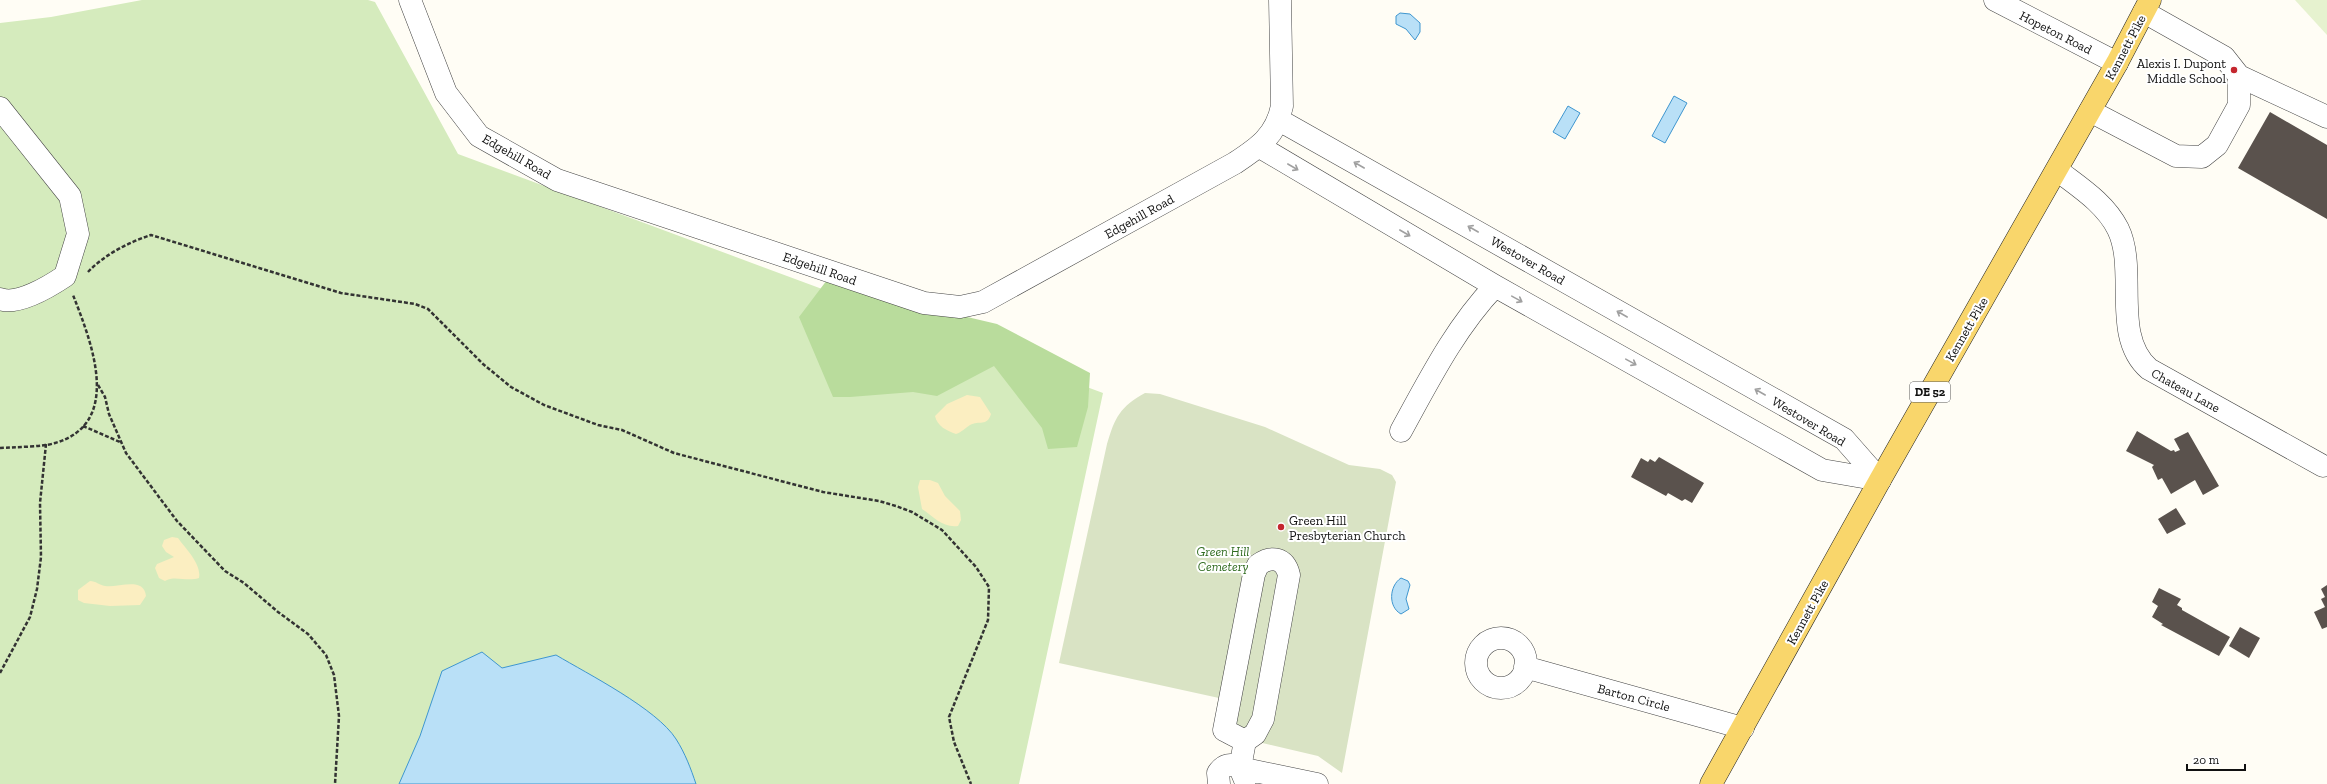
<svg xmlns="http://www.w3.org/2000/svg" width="2327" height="784" viewBox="0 0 2327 784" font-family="'Zilla Slab',serif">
<rect width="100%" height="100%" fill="#fffdf5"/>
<path fill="#d5ebbd" d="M 142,0 L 368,0 L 375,2 L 458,154 L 1103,393 L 1019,784 L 0,784 L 0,23 L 51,17 Z"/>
<path fill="#b9dc9c" d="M 827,280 L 895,300 L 997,324 L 1090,373 L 1088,407 L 1077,447 L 1048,449 L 1042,428 L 994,366 L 937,396 L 913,392 L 850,397 L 833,397 L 799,317 Z"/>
<path fill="#fbeec1" d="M 967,395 L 980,397 L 991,414 C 987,427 979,420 970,425 C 965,428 962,432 956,434 C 947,431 937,426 935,416 L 947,404 Z
M 920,480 L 930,480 L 938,483 L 945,496 L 960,511 L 961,520 L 958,526 C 943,528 934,517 922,509 L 918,487 Z
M 172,537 L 178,538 C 185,548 202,564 199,578 C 186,582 175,575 165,581 L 159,578 L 155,568 L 157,564 L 174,557 L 166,552 L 162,546 L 164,540 Z
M 90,581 C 96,581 99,585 105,586 C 118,588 144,576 146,596 L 140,605 L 110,606 L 84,603 L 78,600 L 78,590 Z"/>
<path fill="#d9e3c4" d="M 1145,393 L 1160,394 L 1265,427 L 1349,465 L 1380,469 L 1392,475 L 1396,482 L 1342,773 L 1318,756 L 1258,742 L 1219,711 L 1217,705 L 1219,698 L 1059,663 L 1107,444 C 1115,417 1120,407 1145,393 Z"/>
<path fill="#e6f2cf" d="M 2295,0 L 2327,0 L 2327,35 Z"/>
<path fill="#b9e0f7" stroke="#3f96cf" d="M 1400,13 L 1410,14 L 1420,23 L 1420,32 L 1415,40 L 1406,29 L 1396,24 L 1396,16 Z
M 1674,96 L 1687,103 L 1665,143 L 1652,136 Z
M 1568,106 L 1580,113 L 1565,139 L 1553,132 Z
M 1401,578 L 1408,581 L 1410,585 L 1406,599 L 1409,609 L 1401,614 C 1388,607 1389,586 1401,578 Z
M 482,652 L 502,668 L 556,655 C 588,674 657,709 676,739 C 685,753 691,769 696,784 L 399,784 L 420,736 L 442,671 Z"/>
<path fill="#5a524d" d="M 2270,112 L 2327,145 L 2327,219 L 2238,168 Z
M 2137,431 L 2171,451 L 2174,450 L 2175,452 L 2180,450 L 2174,439 L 2188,432 L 2219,486 L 2203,495 L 2195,480 L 2171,494 L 2162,478 L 2158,480 L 2152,467 L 2154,465 L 2126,451 Z
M 1659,457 L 1704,483 L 1692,503 L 1685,499 L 1682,501 L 1668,493 L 1666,496 L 1631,477 L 1641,458 L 1648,462 L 1650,459 L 1655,462 Z
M 2176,508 L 2186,524 L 2167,534 L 2158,519 Z
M 2327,585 L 2327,627 L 2322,629 L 2314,612 L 2325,607 L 2321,599 L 2325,597 L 2321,589 Z
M 2159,588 L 2181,599 L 2177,605 L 2182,608 L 2182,610 L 2230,637 L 2219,656 L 2161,625 L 2163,624 L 2152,617 L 2158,606 L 2152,602 Z
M 2240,627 L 2260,638 L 2249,658 L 2229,646 Z"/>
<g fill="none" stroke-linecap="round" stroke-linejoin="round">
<defs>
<path id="minor" d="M 410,0 L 446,93 L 479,136 L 557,180 L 924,303 L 960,307 L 983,302 L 1235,163 C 1258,148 1276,136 1282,106 L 1280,0
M 1995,0 L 2117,63
M 2239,76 L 2327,117
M 0,108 L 70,196 L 78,234 L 65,276 C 50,286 18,306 0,299
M 2090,111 L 2176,156 L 2202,157 L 2217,145 L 2239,105 L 2239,76 L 2224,57 L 2144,12
M 1279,120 L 1844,439 L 1880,480
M 1260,147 L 1495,286 L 1822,470 L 1880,480
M 2057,170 C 2079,187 2105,203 2118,229 C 2138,270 2111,336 2149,369 L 2323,466
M 1401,431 C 1429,380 1455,328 1495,286
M1476 663a25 25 0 1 1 50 0a25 25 0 1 1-50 0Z
M 1525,667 L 1743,728
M 1245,741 L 1255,734 L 1263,719 L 1289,575 C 1285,558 1272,555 1258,565 L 1254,574 L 1224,730 L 1245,741 L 1240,768 L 1317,784
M 1219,784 L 1218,773 C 1224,764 1231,763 1240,768 L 1245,780"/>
<path id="major" d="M 1711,784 L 1880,480 L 2117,63 L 2150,0"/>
</defs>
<use href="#minor" stroke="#444" stroke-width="23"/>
<use href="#major" stroke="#222" stroke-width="23"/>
<path stroke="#333" stroke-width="2.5" stroke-dasharray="4 2" stroke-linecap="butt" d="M 88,272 C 104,255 129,242 151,235 L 341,293 L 415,304 L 428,309 L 483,364 L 511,387 L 544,405 L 598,425 L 622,430 L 674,453 L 823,492 L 879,501 L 896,506 L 912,512 L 942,530 L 976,567 L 989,587 L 988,620 L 949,717 L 954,742 L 971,784
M 98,385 L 105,397 L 109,414 L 126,453 L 177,521 L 225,571 L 244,583 L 278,612 L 308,634 L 326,655 L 334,675 L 339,716 L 335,784
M 83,426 L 120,442
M 0,448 C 14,447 43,447 55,443 C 124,423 91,341 73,295
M 0,673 L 30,617 L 37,589 L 41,557 L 40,503 L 46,444"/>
<use href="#minor" stroke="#fff" stroke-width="22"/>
<use href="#major" stroke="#f9d66b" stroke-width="22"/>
</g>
<defs><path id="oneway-shaft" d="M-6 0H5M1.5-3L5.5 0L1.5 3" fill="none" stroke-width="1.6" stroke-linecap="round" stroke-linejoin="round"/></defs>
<g stroke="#a0a0a0">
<use href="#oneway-shaft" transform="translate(1359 165) rotate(-150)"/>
<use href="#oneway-shaft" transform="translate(1293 167) rotate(30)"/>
<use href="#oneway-shaft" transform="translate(1473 229) rotate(-150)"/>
<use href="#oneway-shaft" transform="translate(1405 233) rotate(30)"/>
<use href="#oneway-shaft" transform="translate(1517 299) rotate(29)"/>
<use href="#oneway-shaft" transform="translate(1622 314) rotate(-150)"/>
<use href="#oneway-shaft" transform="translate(1631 362) rotate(29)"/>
<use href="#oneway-shaft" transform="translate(1760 392) rotate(-150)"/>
</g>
<g fill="#c4262e" stroke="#fff" stroke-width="1.5">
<circle cx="2234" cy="70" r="4"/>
<circle cx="1281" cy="527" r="4"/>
</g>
<g text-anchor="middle" stroke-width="4" stroke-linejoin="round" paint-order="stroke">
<rect fill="#fff" stroke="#585858" stroke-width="1" x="1910" y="382" width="40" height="20" rx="3"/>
<g font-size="12" font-weight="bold" fill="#111">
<text x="1930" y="396">DE 52</text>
</g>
<g font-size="13" fill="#111" stroke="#fff">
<text transform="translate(2056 32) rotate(27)" y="5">Hopeton Road</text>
<text transform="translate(2125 47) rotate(-62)" y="5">Kennett Pike</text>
<text transform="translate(517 156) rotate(30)" y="5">Edgehill Road</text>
<text transform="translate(1139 216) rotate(-29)" y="5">Edgehill Road</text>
<text transform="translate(1528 260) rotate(30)" y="5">Westover Road</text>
<text transform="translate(820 268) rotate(19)" y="5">Edgehill Road</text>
<text transform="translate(1966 329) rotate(-60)" y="5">Kennett Pike</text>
<text transform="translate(2186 390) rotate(29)" y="5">Chateau Lane</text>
<text transform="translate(1809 421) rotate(31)" y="5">Westover Road</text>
<text transform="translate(1807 612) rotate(-61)" y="5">Kennett Pike</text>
<text transform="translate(1634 697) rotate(15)" y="5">Barton Circle</text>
</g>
<g font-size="13" fill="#111" stroke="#fff" text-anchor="end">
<text x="2226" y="68">Alexis I. Dupont<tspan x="2226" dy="15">Middle School</tspan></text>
<text x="1289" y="525" text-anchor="start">Green Hill<tspan x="1289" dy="15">Presbyterian Church</tspan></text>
</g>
<g font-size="13" font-style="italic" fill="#2f6b1f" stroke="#fff">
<text x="1223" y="556">Green Hill<tspan x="1223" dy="15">Cemetery</tspan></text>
</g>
</g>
<path d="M2187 764v6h58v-6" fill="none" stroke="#111111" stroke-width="2"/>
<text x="2193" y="764" font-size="12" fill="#111111" stroke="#ffffff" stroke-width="3" paint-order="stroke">20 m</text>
</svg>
